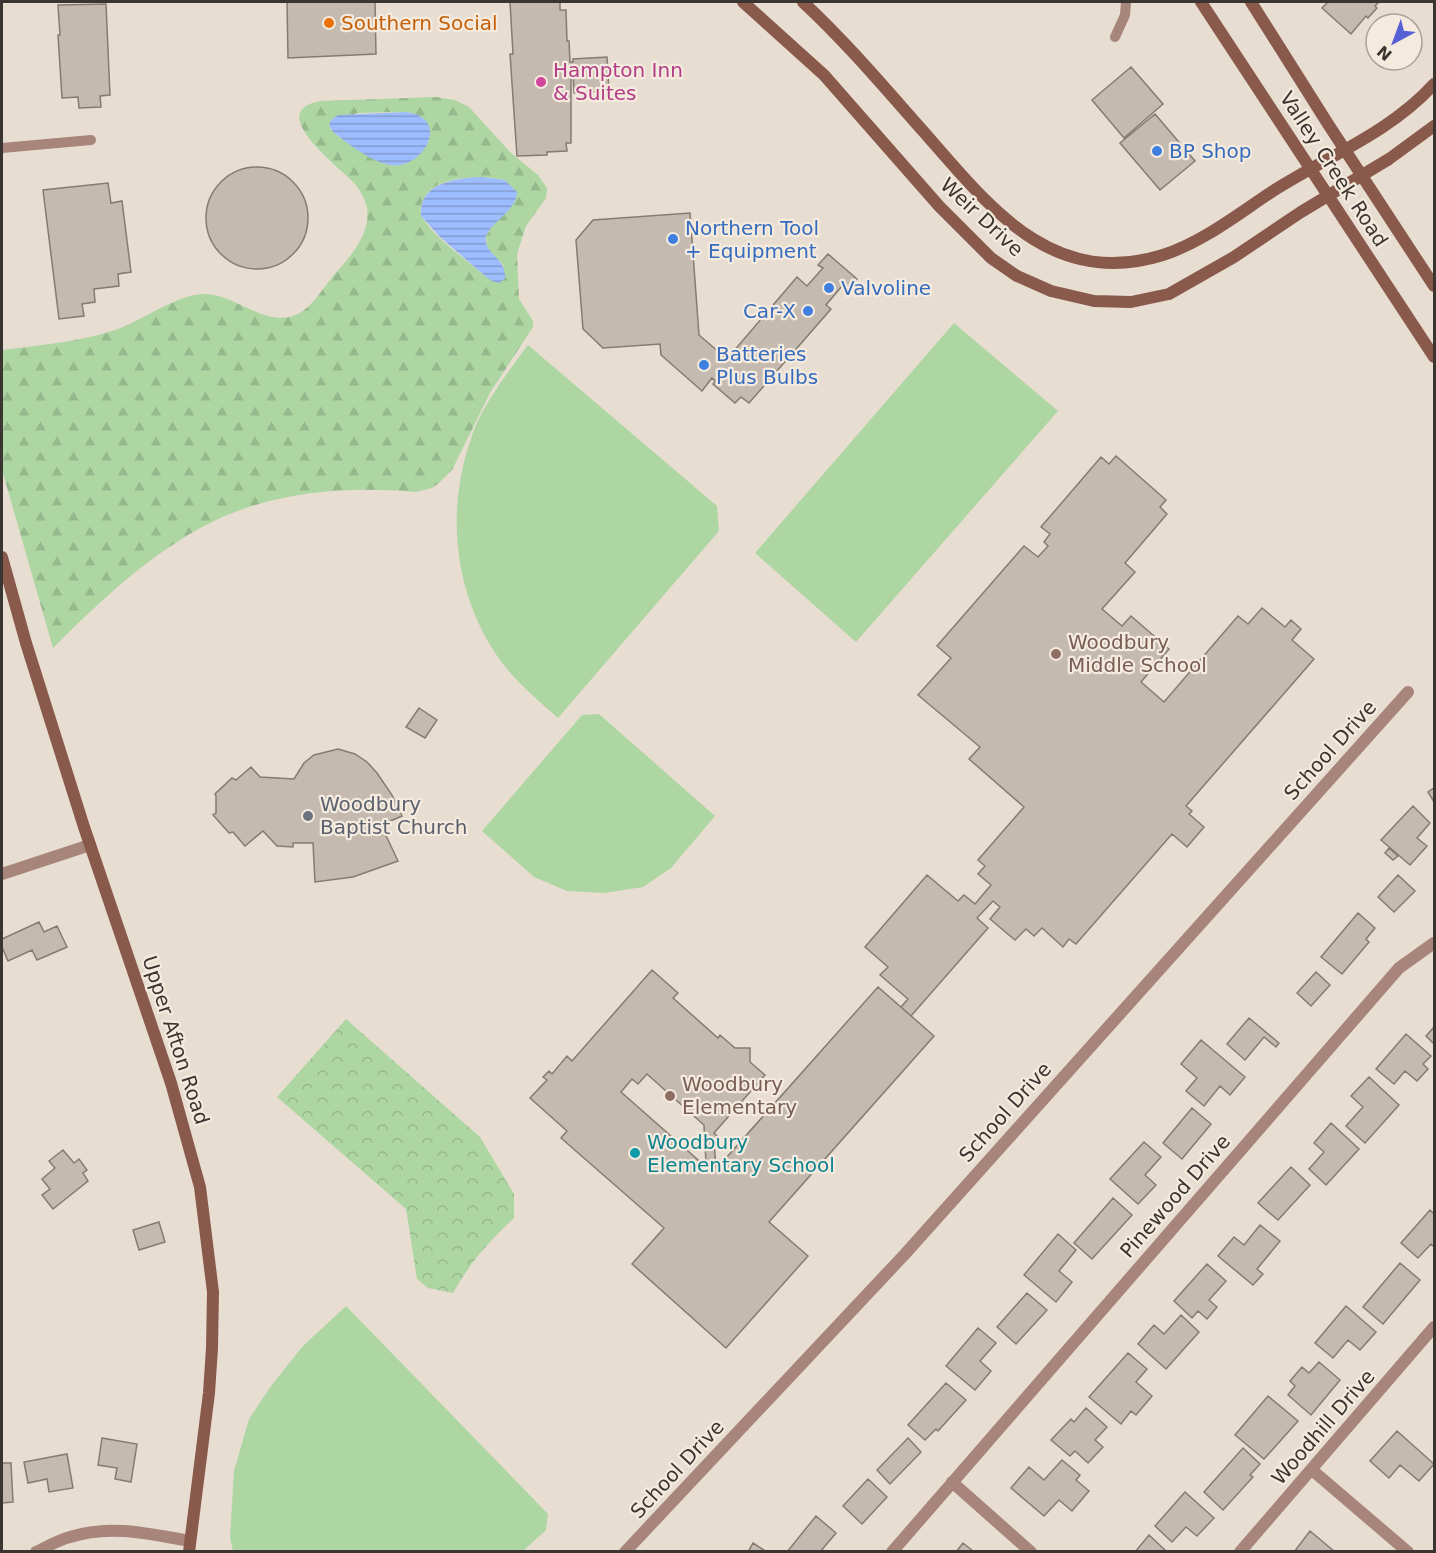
<svg xmlns="http://www.w3.org/2000/svg" width="1436" height="1553" viewBox="0 0 1436 1553" font-family="'DejaVu Sans',sans-serif">
<defs>
<pattern id="forest-firs" width="22" height="20" patternUnits="userSpaceOnUse" patternTransform="scale(1.5)"><rect width="22" height="20" fill="#aed6a3"/><path d="M5 1l3.5 6h-7zM16 11l3.5 6h-7z" fill="#96b88d"/></pattern>
<pattern id="park-crowns" width="20" height="18" patternUnits="userSpaceOnUse" patternTransform="scale(1.5)"><rect width="20" height="18" fill="#aed6a3"/><path d="M2 6a3 3 0 1 1 6 0M12 15a3 3 0 1 1 6 0" fill="none" stroke="#96b88d"/></pattern>
<pattern id="water-rules" width="6" height="5" patternUnits="userSpaceOnUse" patternTransform="scale(1.5)"><rect width="6" height="5" fill="#9ebdff"/><path d="M0 2.5h6" fill="none" stroke="#829acf"/></pattern>
</defs>
<rect width="100%" height="100%" fill="#e8ddd1"/>
<path fill="url(#forest-firs)" fill-rule="evenodd" d="M 436,97 L 455,100 L 469,107 L 510,152 L 538,175 L 547,188 L 546,198 L 526,226 L 517,254 L 519,299 L 533,321 L 533,327 L 490,393 L 452,470 L 439,483 L 432,488 L 416,492 C 349,486 276,491 214,521 C 153,551 101,600 53,648 L 2,470 L 2,350 C 40,345 81,342 118,329 C 145,319 177,294 206,294 C 235,295 263,325 293,316 C 310,311 323,288 334,275 C 350,257 371,234 367,208 C 365,199 360,190 355,184 C 340,167 262,111 321,101 ZM 397,112 L 411,113 L 422,117 L 429,141 C 407,176 386,168 357,148 C 348,142 336,137 330,128 L 357,113 ZM 482,177 L 505,180 L 514,202 L 494,223 L 486,236 L 487,248 L 504,266 L 485,276 C 467,260 437,240 424,220 C 420,214 420,209 422,203 C 430,179 462,178 482,177 Z"/>
<path fill="url(#park-crowns)" d="M 346,1019 L 480,1137 L 514,1194 L 514,1218 C 487,1244 472,1260 453,1293 L 428,1288 L 417,1279 L 406,1209 L 277,1097 Z"/>
<path fill="#aed6a3" d="M 954,323 L 1058,411 L 856,642 L 755,553 Z
M 528,345 L 717,506 L 719,531 L 558,718 C 538,700 516,682 500,660 C 457,600 446,521 467,451 C 470,443 472,433 476,425 C 489,396 509,371 528,345 Z
M 599,714 L 715,816 L 671,868 L 643,887 L 604,893 L 567,891 L 534,877 L 482,831 L 582,715 Z
M 346,1306 L 548,1514 L 546,1530 L 523,1551 L 233,1551 L 230,1538 L 234,1471 L 249,1419 L 271,1386 L 302,1347 Z"/>
<path fill="url(#water-rules)" d="M 405,112 C 453,117 423,171 390,165 C 370,161 349,144 333,132 L 329,125 L 332,119 L 338,115 Z
M 482,177 L 505,180 L 517,192 C 517,210 493,220 486,236 C 483,255 506,256 505,278 L 499,283 L 492,281 L 485,276 L 440,237 L 421,216 C 418,182 458,178 482,177 Z"/>
<path fill="#c4baaf" stroke="#857b71" stroke-width="1.5" fill-rule="evenodd" d="M 287,2 L 375,2 L 376,54 L 288,58 Z
M 510,2 L 560,2 L 560,10 L 566,10 L 567,41 L 569,41 L 570,62 L 573,62 L 573,59 L 607,57 L 609,91 L 574,93 L 573,73 L 571,73 L 571,143 L 566,143 L 567,151 L 547,152 L 547,155 L 517,156 L 510,54 L 513,54 Z
M 1328,2 L 1379,2 L 1375,6 L 1377,8 L 1368,18 L 1366,16 L 1351,34 L 1322,8 Z
M 106,4 L 110,95 L 100,96 L 101,107 L 79,108 L 78,97 L 62,98 L 58,35 L 60,35 L 58,5 Z
M 1131,67 L 1163,104 L 1124,138 L 1092,100 Z
M 1155,114 L 1195,161 L 1160,190 L 1120,143 Z
M206 218a51 51 0 1 1 102 0a51 51 0 1 1-102 0Z
M 108,183 L 111,203 L 122,201 L 131,272 L 118,274 L 119,286 L 94,289 L 95,302 L 82,304 L 84,316 L 59,319 L 43,190 Z
M 690,213 L 699,335 L 727,359 L 797,277 L 807,286 L 823,268 L 818,265 L 828,254 L 857,279 L 848,290 L 842,286 L 826,305 L 831,309 L 749,403 L 741,397 L 735,403 L 713,384 L 715,381 L 712,378 L 702,391 L 661,355 L 660,344 L 603,348 L 583,329 L 576,240 L 593,220 Z
M 1116,456 L 1166,500 L 1160,507 L 1167,514 L 1125,563 L 1135,572 L 1102,609 L 1122,626 L 1131,616 L 1169,649 L 1141,682 L 1164,702 L 1238,616 L 1248,624 L 1262,608 L 1285,627 L 1291,620 L 1301,629 L 1292,640 L 1314,659 L 1186,806 L 1192,811 L 1189,814 L 1204,827 L 1187,847 L 1172,834 L 1076,944 L 1069,939 L 1063,947 L 1042,928 L 1034,936 L 1026,929 L 1015,940 L 990,919 L 1000,907 L 993,901 L 977,918 L 988,928 L 911,1016 L 901,1007 L 908,999 L 880,975 L 888,967 L 865,947 L 927,875 L 958,901 L 964,895 L 975,904 L 991,885 L 978,874 L 985,866 L 978,860 L 1024,807 L 969,759 L 980,747 L 918,695 L 951,658 L 937,646 L 1024,546 L 1038,557 L 1048,546 L 1044,542 L 1050,534 L 1041,527 L 1101,457 L 1109,464 Z
M 419,708 L 437,720 L 425,738 L 406,727 Z
M 338,749 L 355,754 L 367,762 L 377,773 L 392,795 L 402,816 L 381,825 L 398,861 L 353,877 L 315,882 L 313,843 L 293,843 L 293,847 L 277,846 L 263,831 L 245,846 L 233,832 L 229,833 L 213,815 L 216,813 L 216,796 L 215,794 L 232,778 L 236,780 L 251,767 L 260,777 L 294,779 L 304,763 L 314,755 Z
M 1434,788 L 1434,802 L 1428,792 Z
M 1413,806 L 1430,823 L 1417,838 L 1427,846 L 1410,865 L 1381,840 Z
M 1389,848 L 1398,856 L 1393,860 L 1385,853 Z
M 1398,875 L 1415,891 L 1394,912 L 1378,897 Z
M 1358,913 L 1375,928 L 1366,939 L 1369,942 L 1342,974 L 1321,957 Z
M 39,922 L 44,932 L 57,926 L 67,947 L 37,960 L 32,950 L 8,961 L 2,947 L 2,939 Z
M 652,970 L 678,993 L 673,998 L 718,1038 L 720,1035 L 735,1048 L 750,1048 L 750,1062 L 765,1075 L 714,1133 L 719,1138 L 714,1143 L 716,1166 L 718,1167 L 878,987 L 934,1036 L 769,1222 L 808,1256 L 726,1348 L 632,1264 L 664,1228 L 561,1138 L 567,1131 L 530,1098 L 547,1080 L 543,1077 L 549,1071 L 552,1074 L 567,1056 L 572,1061 ZM 647,1074 L 704,1125 L 706,1164 L 705,1166 L 621,1092 L 632,1079 L 638,1084 Z
M 1316,972 L 1330,985 L 1311,1006 L 1297,993 Z
M 1249,1018 L 1279,1043 L 1276,1047 L 1264,1037 L 1245,1060 L 1227,1044 Z
M 1434,1027 L 1434,1044 L 1426,1036 Z
M 1406,1034 L 1431,1056 L 1423,1064 L 1428,1069 L 1417,1081 L 1405,1071 L 1394,1084 L 1376,1069 Z
M 1201,1040 L 1245,1077 L 1230,1095 L 1220,1086 L 1204,1106 L 1186,1091 L 1197,1078 L 1181,1064 Z
M 1369,1077 L 1399,1105 L 1365,1143 L 1346,1126 L 1363,1107 L 1351,1096 Z
M 1192,1108 L 1211,1124 L 1182,1159 L 1163,1143 Z
M 1331,1123 L 1359,1149 L 1326,1185 L 1309,1169 L 1324,1152 L 1314,1143 Z
M 1144,1142 L 1161,1157 L 1145,1175 L 1156,1185 L 1138,1204 L 1110,1179 Z
M 63,1150 L 74,1163 L 79,1159 L 87,1170 L 83,1173 L 88,1181 L 53,1209 L 42,1195 L 50,1189 L 42,1179 L 55,1168 L 49,1161 Z
M 1291,1167 L 1310,1185 L 1278,1220 L 1258,1203 Z
M 1113,1198 L 1132,1215 L 1092,1259 L 1074,1243 Z
M 1430,1210 L 1434,1214 L 1434,1247 L 1431,1244 L 1418,1258 L 1401,1243 Z
M 159,1222 L 165,1242 L 139,1250 L 133,1230 Z
M 1260,1225 L 1280,1241 L 1257,1269 L 1263,1274 L 1253,1285 L 1218,1256 L 1234,1237 L 1244,1245 Z
M 1058,1234 L 1076,1250 L 1059,1271 L 1072,1282 L 1056,1302 L 1024,1275 Z
M 1400,1263 L 1420,1280 L 1383,1324 L 1363,1307 Z
M 1207,1264 L 1226,1281 L 1209,1300 L 1217,1307 L 1207,1319 L 1198,1311 L 1192,1318 L 1174,1301 Z
M 1027,1293 L 1047,1310 L 1016,1344 L 997,1327 Z
M 1346,1306 L 1376,1332 L 1360,1350 L 1348,1340 L 1333,1358 L 1315,1343 Z
M 1181,1315 L 1199,1332 L 1166,1369 L 1138,1344 L 1154,1325 L 1164,1334 Z
M 978,1328 L 996,1343 L 980,1361 L 991,1371 L 975,1390 L 946,1366 Z
M 1128,1353 L 1147,1369 L 1136,1382 L 1152,1396 L 1136,1415 L 1131,1411 L 1121,1424 L 1089,1397 Z
M 1319,1362 L 1340,1380 L 1311,1415 L 1288,1395 L 1295,1386 L 1290,1381 L 1302,1367 L 1309,1373 Z
M 946,1383 L 966,1400 L 938,1431 L 936,1429 L 925,1440 L 908,1425 Z
M 1268,1396 L 1298,1421 L 1264,1459 L 1235,1435 Z
M 1086,1408 L 1107,1427 L 1095,1440 L 1103,1447 L 1088,1463 L 1075,1451 L 1070,1456 L 1051,1440 L 1071,1419 L 1074,1422 Z
M 1397,1431 L 1434,1464 L 1419,1481 L 1400,1465 L 1389,1478 L 1370,1461 Z
M 102,1438 L 137,1444 L 131,1482 L 115,1479 L 117,1468 L 98,1465 Z
M 908,1438 L 921,1452 L 890,1484 L 877,1470 Z
M 1243,1448 L 1260,1464 L 1250,1475 L 1253,1477 L 1223,1510 L 1204,1492 Z
M 67,1454 L 73,1488 L 49,1492 L 47,1479 L 28,1483 L 24,1462 Z
M 1062,1460 L 1080,1475 L 1076,1480 L 1089,1491 L 1072,1511 L 1059,1500 L 1044,1516 L 1011,1488 L 1029,1467 L 1044,1480 Z
M 2,1463 L 11,1463 L 13,1502 L 2,1503 Z
M 868,1479 L 887,1497 L 862,1524 L 843,1506 Z
M 1185,1492 L 1214,1518 L 1197,1536 L 1186,1527 L 1172,1542 L 1155,1526 Z
M 816,1516 L 836,1533 L 820,1552 L 787,1552 Z
M 1310,1531 L 1335,1552 L 1294,1552 Z
M 1149,1535 L 1166,1551 L 1165,1552 L 1135,1552 Z
M 753,1543 L 767,1552 L 748,1552 Z
M 963,1543 L 974,1552 L 956,1552 Z"/>
<g fill="none" stroke-linecap="round" stroke-linejoin="round">
<path stroke="#a7857a" stroke-width="10" d="M 1115,37 L 1125,15 L 1126,2
M 2,148 L 91,140"/>
<path stroke="#a7857a" stroke-width="12" d="M 2,874 L 90,845
M 1312,1470 L 1408,1552
M 952,1482 L 1031,1552
M 36,1552 C 47,1547 58,1540 70,1537 C 110,1524 150,1534 190,1541
M 625,1552 L 905,1254 L 1408,692
M 892,1552 L 1399,968 L 1434,943
M 1240,1552 L 1434,1327"/>
<path stroke="#89594b" stroke-width="12" d="M 743,2 L 824,75 L 939,206 L 991,258 L 1017,276 L 1051,291 L 1094,301 L 1131,302 L 1169,294 L 1234,257 L 1301,212 L 1389,159 L 1434,126
M 803,2 C 846,42 884,87 923,131 C 988,205 1051,290 1163,255 C 1203,242 1238,214 1273,191 C 1326,157 1391,132 1434,84
M 1201,2 L 1434,357
M 1251,2 L 1328,124 L 1434,286
M 2,557 L 26,643 L 84,827 L 171,1083 L 200,1187 L 213,1292 L 212,1348 L 209,1393 L 189,1552"/>
</g>
<circle fill="#e8710a" stroke="#f5eade" stroke-width="2" cx="329" cy="23" r="6"/>
<circle fill="#d1479c" stroke="#f5eade" stroke-width="2" cx="541" cy="82" r="6"/>
<g fill="#3f7fe0" stroke="#f5eade" stroke-width="2">
<circle cx="1157" cy="151" r="6"/>
<circle cx="673" cy="239" r="6"/>
<circle cx="829" cy="288" r="6"/>
<circle cx="808" cy="311" r="6"/>
<circle cx="704" cy="365" r="6"/>
</g>
<g fill="#8d6e63" stroke="#f5eade" stroke-width="2">
<circle cx="1056" cy="654" r="6"/>
<circle cx="670" cy="1096" r="6"/>
</g>
<circle fill="#6b7280" stroke="#f5eade" stroke-width="2" cx="308" cy="816" r="6"/>
<circle fill="#0f9aa8" stroke="#f5eade" stroke-width="2" cx="635" cy="1153" r="6"/>
<g text-anchor="middle" stroke-width="4.5" stroke-linejoin="round" paint-order="stroke">
<g font-size="20" fill="#c56008" stroke="#f5eade" text-anchor="start">
<text x="341" y="30">Southern Social</text>
</g>
<g font-size="20" fill="#b23c85" stroke="#f5eade" text-anchor="start">
<text x="553" y="77">Hampton Inn<tspan x="553" dy="23">&amp; Suites</tspan></text>
</g>
<g font-size="20" fill="#366cbe" stroke="#f5eade" text-anchor="start">
<text x="1169" y="158">BP Shop</text>
<text x="685" y="235">Northern Tool<tspan x="685" dy="23">+ Equipment</tspan></text>
<text x="841" y="295">Valvoline</text>
<text x="796" y="318" text-anchor="end">Car-X</text>
<text x="716" y="361">Batteries<tspan x="716" dy="23">Plus Bulbs</tspan></text>
</g>
<g font-size="20" fill="#3a3531" stroke="#f5eade">
<text transform="translate(1334 169) rotate(57)" y="7">Valley Creek Road</text>
<text transform="translate(982 217) rotate(43)" y="7">Weir Drive</text>
<text transform="translate(1330 750) rotate(-48)" y="7">School Drive</text>
<text transform="translate(176 1040) rotate(72)" y="7">Upper Afton Road</text>
<text transform="translate(1005 1112) rotate(-48)" y="7">School Drive</text>
<text transform="translate(1175 1196) rotate(-49)" y="7">Pinewood Drive</text>
<text transform="translate(1323 1427) rotate(-49)" y="7">Woodhill Drive</text>
<text transform="translate(677 1469) rotate(-47)" y="7">School Drive</text>
</g>
<g font-size="20" fill="#785e54" stroke="#f5eade" text-anchor="start">
<text x="1068" y="649">Woodbury<tspan x="1068" dy="23">Middle School</tspan></text>
<text x="682" y="1091">Woodbury<tspan x="682" dy="23">Elementary</tspan></text>
</g>
<g font-size="20" fill="#5b616d" stroke="#f5eade" text-anchor="start">
<text x="320" y="811">Woodbury<tspan x="320" dy="23">Baptist Church</tspan></text>
</g>
<g font-size="20" fill="#0d838f" stroke="#f5eade" text-anchor="start">
<text x="647" y="1149">Woodbury<tspan x="647" dy="23">Elementary School</tspan></text>
</g>
</g>
<rect width="1436" height="1553" fill="none" stroke="#3a3531" stroke-width="6"/>
<g transform="translate(1394 42) rotate(221)"><circle r="28" fill="#f5eade" stroke="#aaa299" stroke-width="1.5"/>
<path d="M0-4.5L10 22L0 15L-10 22Z" fill="#555fd6"/>
<text y="-9" font-size="16" font-weight="bold" text-anchor="middle" fill="#3a3531">N</text>
</g>
</svg>
